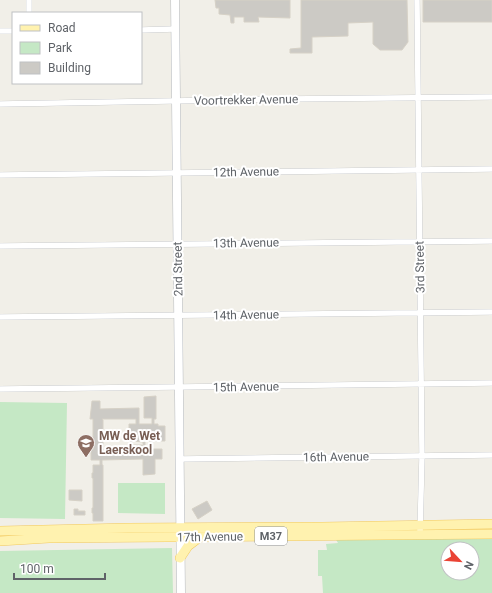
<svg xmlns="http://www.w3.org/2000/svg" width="492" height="593" viewBox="0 0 492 593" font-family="Roboto,sans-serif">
<rect width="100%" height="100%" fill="#f1efe8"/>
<path fill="#c5e8c5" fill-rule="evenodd" d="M 0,402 L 67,403 L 65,519 L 0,518 Z
M 118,483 L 165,483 L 165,514 L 118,513 Z
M 335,538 L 492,539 L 492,593 L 323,593 L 322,576 L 318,576 L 318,550 L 327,550 L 326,544 L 338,543 ZM 448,549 L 472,549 L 472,573 L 448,573 Z
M 172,548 L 173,593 L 0,593 L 0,551 Z"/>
<path fill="#cccac5" stroke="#d6d1c6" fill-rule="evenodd" d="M 215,0 L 290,0 L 290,18 L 258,17 L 259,22 L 244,22 L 244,17 L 234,17 L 234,23 L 231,23 L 230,15 L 219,14 L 219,8 L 216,8 Z
M 301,0 L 407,0 L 408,42 L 402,50 L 380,50 L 373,44 L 373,22 L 348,23 L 348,36 L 312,37 L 312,53 L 290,53 L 290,49 L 301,48 Z
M 423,0 L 492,0 L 492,22 L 423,22 Z
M 156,396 L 156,419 L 154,419 L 154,424 L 158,424 L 158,426 L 165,426 L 165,441 L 145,441 L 145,448 L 129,448 L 129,424 L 136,424 L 136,419 L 102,419 L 103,420 L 103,448 L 100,448 L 101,449 L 162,449 L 162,459 L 155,459 L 155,474 L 143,475 L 143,459 L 102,460 L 102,465 L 103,465 L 103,521 L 93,521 L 93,513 L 92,513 L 92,508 L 93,508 L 93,478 L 92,478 L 92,473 L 93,473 L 93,465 L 100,465 L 100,460 L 91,460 L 91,449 L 94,449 L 93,448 L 93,419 L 90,419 L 92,401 L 100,401 L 100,409 L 139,408 L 139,424 L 152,424 L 152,418 L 144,418 L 144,397 ZM 132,441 L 143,442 L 143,446 L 142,445 L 132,445 Z
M 69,490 L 82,490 L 82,501 L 69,500 Z
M 207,501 L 212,510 L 198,519 L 192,509 Z
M 74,509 L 78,509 L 78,511 L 85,511 L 85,515 L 74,515 Z"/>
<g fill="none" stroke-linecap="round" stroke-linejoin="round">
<defs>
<path id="minor" d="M 29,0 L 29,13
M 417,0 L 422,456 L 420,534
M 141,30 L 175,29
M 0,31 L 13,31
M 0,104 L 283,99 L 492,97
M 0,175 L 492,169
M 0,246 L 492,241
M 0,317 L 492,312
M 0,389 L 178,387 L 492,383
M 179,459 L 492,455"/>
<path id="secondary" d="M 175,0 L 181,593"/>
<path id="primary" d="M 0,531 L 128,528 L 322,527 L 492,524
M 0,541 L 49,538 L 492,534
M 180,558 L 188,546 L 200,537"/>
</defs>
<use href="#minor" stroke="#b5b8bc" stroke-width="6"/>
<use href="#secondary" stroke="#b6babf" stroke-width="9"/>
<use href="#primary" stroke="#f2c960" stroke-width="10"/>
<use href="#minor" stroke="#fff" stroke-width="5.5"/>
<use href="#secondary" stroke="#fff" stroke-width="8"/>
<use href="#primary" stroke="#fff2af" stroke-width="9"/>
</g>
<defs>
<symbol id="school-pin" viewBox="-11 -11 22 30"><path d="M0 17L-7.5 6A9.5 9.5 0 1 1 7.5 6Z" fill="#8d6e63" stroke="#fff"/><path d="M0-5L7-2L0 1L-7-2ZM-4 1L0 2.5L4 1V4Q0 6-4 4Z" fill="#fff"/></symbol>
</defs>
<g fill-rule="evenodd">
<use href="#school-pin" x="76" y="433" width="20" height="27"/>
</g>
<g text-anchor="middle" stroke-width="4" stroke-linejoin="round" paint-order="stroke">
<rect fill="#fff" stroke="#8f9295" stroke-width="1" x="255" y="527" width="32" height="18" rx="3"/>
<g font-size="11" font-weight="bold" fill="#5f6368">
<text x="271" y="540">M37</text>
</g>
<g font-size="12" fill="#5f6368" stroke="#fff">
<text transform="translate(246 100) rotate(-1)" y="4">Voortrekker Avenue</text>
<text transform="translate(246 172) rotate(-1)" y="4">12th Avenue</text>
<text transform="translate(246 243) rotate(-1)" y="4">13th Avenue</text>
<text transform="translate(420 267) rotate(-91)" y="4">3rd Street</text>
<text transform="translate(178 269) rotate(-91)" y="4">2nd Street</text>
<text transform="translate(246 315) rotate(-1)" y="4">14th Avenue</text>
<text transform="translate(246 387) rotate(-1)" y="4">15th Avenue</text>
<text transform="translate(336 457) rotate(-1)" y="4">16th Avenue</text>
<text transform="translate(210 537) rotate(-1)" y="4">17th Avenue</text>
</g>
<g font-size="12" font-weight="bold" fill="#785e54" stroke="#fff" text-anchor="start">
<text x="99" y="440">MW de Wet<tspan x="99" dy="14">Laerskool</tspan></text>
</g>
</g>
<rect x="12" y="12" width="130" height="72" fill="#ffffff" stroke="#bfc1c3"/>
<rect x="20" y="25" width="20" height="6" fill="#fff2af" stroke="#bfc1c3"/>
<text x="48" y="32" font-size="12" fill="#5f6368">Road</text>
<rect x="20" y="42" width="20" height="12" fill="#c5e8c5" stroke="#bfc1c3"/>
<text x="48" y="52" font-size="12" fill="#5f6368">Park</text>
<rect x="20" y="62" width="20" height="12" fill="#cccac5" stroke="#bfc1c3"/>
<text x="48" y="72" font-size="12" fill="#5f6368">Building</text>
<g transform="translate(460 561) rotate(116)"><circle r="19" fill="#ffffff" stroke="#bfc1c3"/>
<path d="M0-3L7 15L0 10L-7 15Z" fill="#ea4335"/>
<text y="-6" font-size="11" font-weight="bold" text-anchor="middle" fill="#5f6368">N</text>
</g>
<path d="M14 573v6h91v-6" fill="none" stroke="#5f6368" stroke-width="2"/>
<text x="20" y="573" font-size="12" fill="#5f6368" stroke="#ffffff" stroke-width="3" paint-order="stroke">100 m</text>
</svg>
